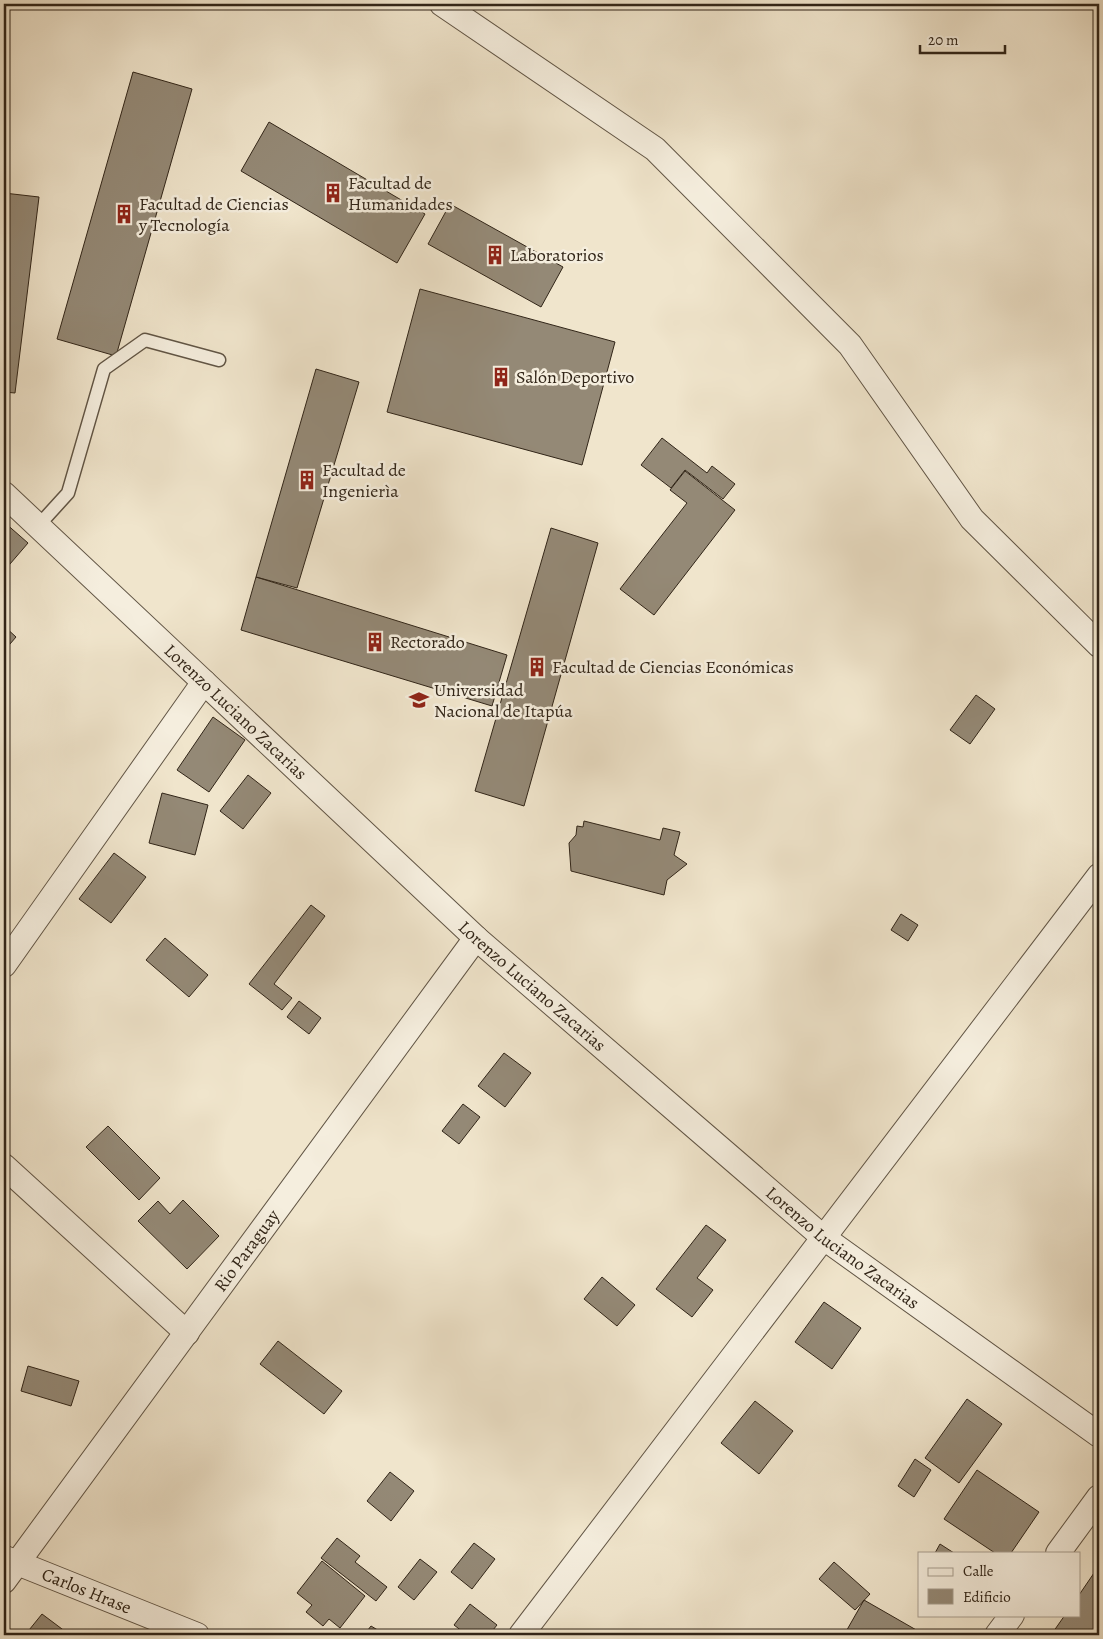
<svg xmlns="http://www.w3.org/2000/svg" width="1103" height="1639" viewBox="0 0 1103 1639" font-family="Alegreya,serif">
<rect width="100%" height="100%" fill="#f0e5cc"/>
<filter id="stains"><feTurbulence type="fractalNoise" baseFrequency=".004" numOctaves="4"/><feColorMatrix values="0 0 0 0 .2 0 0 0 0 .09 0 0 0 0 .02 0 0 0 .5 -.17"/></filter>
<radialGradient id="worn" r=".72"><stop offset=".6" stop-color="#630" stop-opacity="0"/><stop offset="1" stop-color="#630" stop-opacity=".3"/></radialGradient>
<path fill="#948976" stroke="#312518" d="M 133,72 L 192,89 L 116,356 L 57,339 Z
M 269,122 L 425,214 L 397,263 L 241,171 Z
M 4,193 L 39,197 L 15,393 L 4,392 Z
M 450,204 L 563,267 L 541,307 L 428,244 Z
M 420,289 L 615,342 L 582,465 L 387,412 Z
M 316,369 L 359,382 L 297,588 L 256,577 Z
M 662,438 L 707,473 L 712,466 L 735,484 L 723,499 L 685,470 L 671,488 L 641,465 Z
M 685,471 L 735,510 L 654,615 L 620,589 L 687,503 L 670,490 Z
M 4,522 L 28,543 L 4,571 Z
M 551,528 L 598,543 L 524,806 L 475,791 Z
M 256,577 L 507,655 L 492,706 L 241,630 Z
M 4,626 L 16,637 L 4,651 Z
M 976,695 L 995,709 L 970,744 L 950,730 Z
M 213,717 L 245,740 L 209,792 L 177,770 Z
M 248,775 L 271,793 L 243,829 L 220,811 Z
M 162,793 L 208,805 L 195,855 L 149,843 Z
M 584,821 L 660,840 L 663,828 L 680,832 L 674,855 L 687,864 L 667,880 L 664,895 L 571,871 L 569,843 L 576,835 L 577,826 L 583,827 Z
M 114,853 L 146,877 L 111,923 L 79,899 Z
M 311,905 L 325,916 L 274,984 L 292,998 L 282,1010 L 249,984 Z
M 901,914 L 918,925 L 908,941 L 891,930 Z
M 165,938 L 208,975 L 189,997 L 146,960 Z
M 299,1001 L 321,1018 L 309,1034 L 287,1017 Z
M 504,1053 L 531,1073 L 505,1107 L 478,1086 Z
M 463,1104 L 480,1117 L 459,1144 L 442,1131 Z
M 108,1126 L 160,1178 L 139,1200 L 86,1147 Z
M 183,1200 L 219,1236 L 187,1269 L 138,1221 L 158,1201 L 170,1214 Z
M 706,1225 L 726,1240 L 697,1278 L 713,1290 L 692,1317 L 656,1289 Z
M 602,1277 L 635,1305 L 617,1326 L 584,1299 Z
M 824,1302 L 861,1328 L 832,1369 L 795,1342 Z
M 278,1341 L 342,1391 L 324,1414 L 260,1364 Z
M 28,1366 L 79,1381 L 71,1406 L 21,1391 Z
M 967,1399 L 1002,1424 L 959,1483 L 925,1458 Z
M 755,1401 L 793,1431 L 759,1474 L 721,1443 Z
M 915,1459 L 931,1470 L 914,1497 L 898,1486 Z
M 977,1470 L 1039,1512 L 1011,1553 L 995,1553 L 944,1519 Z
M 390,1472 L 414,1491 L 391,1521 L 367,1501 Z
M 337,1538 L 360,1556 L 355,1562 L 387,1587 L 376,1601 L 321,1558 Z
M 474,1543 L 495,1559 L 472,1589 L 451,1572 Z
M 940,1544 L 954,1553 L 935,1553 Z
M 420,1559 L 437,1572 L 414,1600 L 398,1587 Z
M 322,1561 L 365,1596 L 340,1628 L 329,1619 L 323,1626 L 306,1612 L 312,1605 L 297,1593 Z
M 834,1562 L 870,1594 L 855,1610 L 819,1579 Z
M 1094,1573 L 1099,1577 L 1099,1635 L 1051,1635 L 1065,1615 L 1079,1615 L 1079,1595 Z
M 864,1600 L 925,1635 L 844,1635 Z
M 470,1604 L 497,1625 L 489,1635 L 467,1635 L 454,1625 Z
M 42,1614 L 70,1635 L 25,1635 Z
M 371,1626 L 386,1635 L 364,1635 Z"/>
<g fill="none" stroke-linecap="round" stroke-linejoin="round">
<defs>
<path id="lane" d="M 38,526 L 68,493 L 104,369 L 145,340 L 219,360"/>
<g id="street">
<path d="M 442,4 L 655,149 L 850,345 L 972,519 L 1099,645"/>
<path id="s1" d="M 4,494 L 476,938 L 824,1238 L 1099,1435"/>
<path d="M 4,965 L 204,682"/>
<path d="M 4,1166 L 187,1333"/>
<path d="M 1058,1553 L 1099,1497"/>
<path id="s2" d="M 5,1558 L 197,1635"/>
<path id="s3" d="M 4,1581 L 476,938"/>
<path d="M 521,1635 L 1099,876"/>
<path d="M 997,1635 L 1012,1615"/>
</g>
</defs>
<use href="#lane" stroke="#615545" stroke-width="15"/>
<use href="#street" stroke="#615545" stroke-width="26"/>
<use href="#lane" stroke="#f5eede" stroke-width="12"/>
<use href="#street" stroke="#f5eede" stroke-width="24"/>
</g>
<defs>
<symbol id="building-bare" viewBox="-9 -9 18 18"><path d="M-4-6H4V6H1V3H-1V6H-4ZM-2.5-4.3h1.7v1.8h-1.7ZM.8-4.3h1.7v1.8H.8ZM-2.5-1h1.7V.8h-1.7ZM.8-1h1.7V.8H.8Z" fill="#8f2418" stroke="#f5eede" stroke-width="2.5" paint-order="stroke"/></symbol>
<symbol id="university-bare" viewBox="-9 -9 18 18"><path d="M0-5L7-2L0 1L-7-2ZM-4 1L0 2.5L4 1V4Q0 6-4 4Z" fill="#8f2418" stroke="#f5eede" stroke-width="2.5" paint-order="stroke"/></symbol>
</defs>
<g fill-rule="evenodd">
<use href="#building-bare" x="319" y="179" width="28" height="28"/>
<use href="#building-bare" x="110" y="200" width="28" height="28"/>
<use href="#building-bare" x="481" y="241" width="28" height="28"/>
<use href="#building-bare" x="487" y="363" width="28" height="28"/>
<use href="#building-bare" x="293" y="466" width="28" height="28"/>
<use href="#building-bare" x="361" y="628" width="28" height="28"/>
<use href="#building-bare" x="523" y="653" width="28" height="28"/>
<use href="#university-bare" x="405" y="686" width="28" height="28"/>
</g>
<g text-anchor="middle" stroke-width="5" stroke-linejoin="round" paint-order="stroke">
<g font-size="18" fill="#312518" stroke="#f5eede" text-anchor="start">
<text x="348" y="189">Facultad de<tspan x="348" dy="21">Humanidades</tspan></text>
<text x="139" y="210">Facultad de Ciencias<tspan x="139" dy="21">y Tecnología</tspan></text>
<text x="510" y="261">Laboratorios</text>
<text x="516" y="383">Salón Deportivo</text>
<text x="322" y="476">Facultad de<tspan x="322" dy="21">Ingenierìa</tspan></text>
<text x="390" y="648">Rectorado</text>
<text x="552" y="673">Facultad de Ciencias Económicas</text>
<text x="434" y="696">Universidad<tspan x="434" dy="21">Nacional de Itapúa</tspan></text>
</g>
<g font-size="18" fill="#312518" stroke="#f5eede">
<text dy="6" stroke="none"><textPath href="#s1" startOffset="318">Lorenzo Luciano Zacarias</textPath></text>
<text dy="6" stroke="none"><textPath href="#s1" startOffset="722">Lorenzo Luciano Zacarias</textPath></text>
<text dy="6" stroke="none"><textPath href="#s1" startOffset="1128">Lorenzo Luciano Zacarias</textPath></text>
<text dy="6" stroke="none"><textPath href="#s3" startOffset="410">Rio Paraguay</textPath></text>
<text dy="6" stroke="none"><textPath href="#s2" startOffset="88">Carlos Hrase</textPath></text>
</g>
</g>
<rect width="1103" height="1639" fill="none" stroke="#f0e5cc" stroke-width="20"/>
<rect x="5" y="5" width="1093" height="1629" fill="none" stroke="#312518" stroke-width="2.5"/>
<rect x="10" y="10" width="1083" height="1619" fill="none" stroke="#312518"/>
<rect x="918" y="1552" width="162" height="65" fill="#f5eede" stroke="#a79e8f"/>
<rect x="928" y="1568" width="25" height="8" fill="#f5eede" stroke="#a79e8f"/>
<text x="963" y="1576" font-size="15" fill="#312518">Calle</text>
<rect x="928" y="1589" width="25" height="15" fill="#948976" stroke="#a79e8f"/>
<text x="963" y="1602" font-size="15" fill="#312518">Edificio</text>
<path d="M920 45v8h85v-8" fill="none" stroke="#312518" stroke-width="2.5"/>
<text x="928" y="45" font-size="15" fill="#312518" stroke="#f5eede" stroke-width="4" paint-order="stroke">20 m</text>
<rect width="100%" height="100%" filter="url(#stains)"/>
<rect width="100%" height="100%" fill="url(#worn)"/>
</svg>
